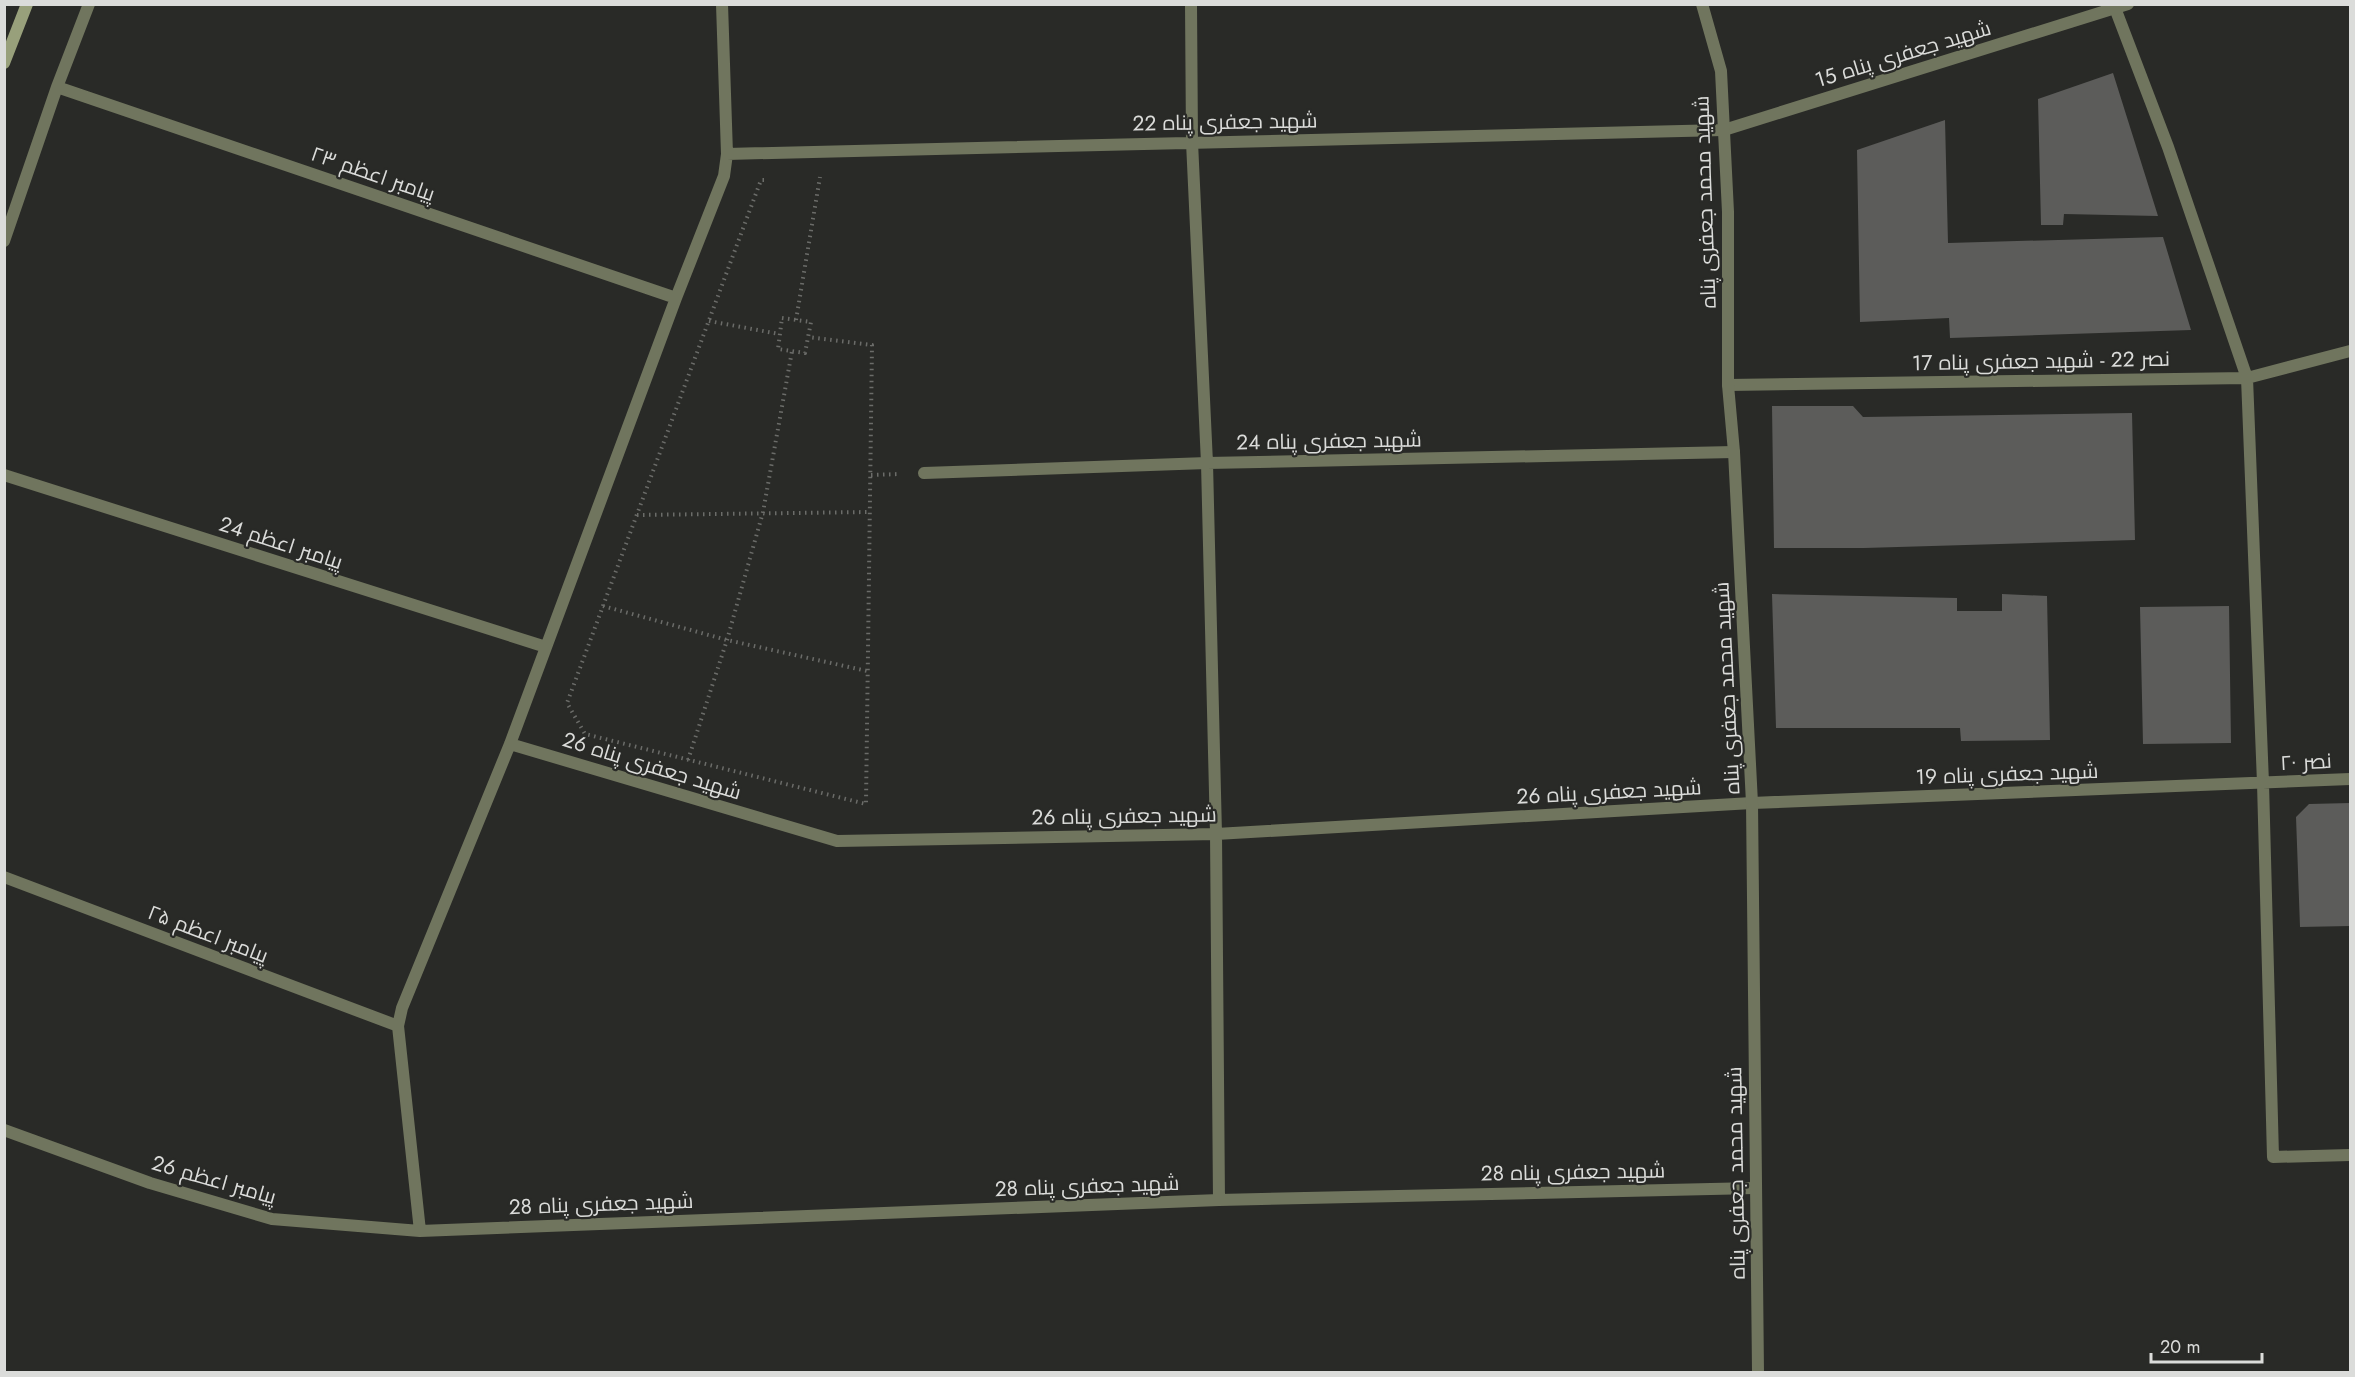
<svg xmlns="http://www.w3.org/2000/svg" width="2355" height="1377" viewBox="0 0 2355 1377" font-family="Jost,Cairo,sans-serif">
<rect width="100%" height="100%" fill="#292a27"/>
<path fill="#5c5c5a" d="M 2113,73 L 2158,216 L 2064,214 L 2063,225 L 2041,225 L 2038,99 Z
M 1945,120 L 1948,243 L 2163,237 L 2191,330 L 1950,338 L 1949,318 L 1860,322 L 1857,150 Z
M 1772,406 L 1853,406 L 1863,417 L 2132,413 L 2135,540 L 1864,548 L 1774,548 Z
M 1772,594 L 1957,598 L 1957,611 L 2002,611 L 2002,594 L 2047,596 L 2050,740 L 1961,741 L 1960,728 L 1776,728 Z
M 2229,606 L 2231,743 L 2143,744 L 2140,607 Z
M 2350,803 L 2350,926 L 2300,927 L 2296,817 L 2309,804 Z"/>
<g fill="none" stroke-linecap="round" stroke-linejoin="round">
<path stroke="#6b6c69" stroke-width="4" stroke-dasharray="1.5 4.5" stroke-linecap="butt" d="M 764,180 L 761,180 L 567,703 L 585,734 L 866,804 L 872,345 L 808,337
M 782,318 L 811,322 L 805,353 L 778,349 Z
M 796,320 L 820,177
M 709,321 L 779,334
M 871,475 L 900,474
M 637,515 L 870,512
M 603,606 L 727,640 L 867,671
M 688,760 L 727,640 L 763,512 L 792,351"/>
<path stroke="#70755e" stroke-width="12" d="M 1191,4 L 1192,142 L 1207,463 L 1216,834 L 1219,1200
M 2115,8 L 2168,147 L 2247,378 L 2263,783 L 2273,1157 L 2350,1155
M 57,87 L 676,298
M 727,154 L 1724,130 L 2128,4
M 4,241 L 57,87 L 89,4
M 1728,385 L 2247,378 L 2350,351
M 924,473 L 1207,463 L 1734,452
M 4,475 L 546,647
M 510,744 L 837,841 L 1216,834 L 1752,803 L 2350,779
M 4,877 L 398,1026
M 4,1130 L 150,1183 L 272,1219 L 420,1231 L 1219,1200 L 1755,1188
M 420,1231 L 398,1026 L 402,1008 L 510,744 L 676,298 L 724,176 L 727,154 L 722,4"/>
<path stroke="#70755e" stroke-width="12" d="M 1702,4 L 1721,71 L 1728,212 L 1728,385 L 1734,452 L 1752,803 L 1758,1372"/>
<path stroke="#98a07b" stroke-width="12" d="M 4,63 L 27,4"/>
</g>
<g text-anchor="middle" stroke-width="4.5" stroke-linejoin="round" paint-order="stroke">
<g font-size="21" fill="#dbdcda" stroke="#292a27">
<text transform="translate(1903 54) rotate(-17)" y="7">شهید جعفری پناه 15</text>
<text transform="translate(1225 122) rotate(-1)" y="7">شهید جعفری پناه 22</text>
<text transform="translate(373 174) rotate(19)" y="7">پیامبر اعظم ۲۳</text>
<text transform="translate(1705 202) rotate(-92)" y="7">شهید محمد جعفری پناه</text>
<text transform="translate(2041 361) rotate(-1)" y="7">نصر 22 - شهید جعفری پناه 17</text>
<text transform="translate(1329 441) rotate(-1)" y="7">شهید جعفری پناه 24</text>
<text transform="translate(281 543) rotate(18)" y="7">پیامبر اعظم 24</text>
<text transform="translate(1727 688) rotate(-93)" y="7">شهید محمد جعفری پناه</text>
<text transform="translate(2306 762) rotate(-3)" y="7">نصر ۲۰</text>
<text transform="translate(652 766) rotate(17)" y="7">شهید جعفری پناه 26</text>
<text transform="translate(2007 774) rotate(-2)" y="7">شهید جعفری پناه 19</text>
<text transform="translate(1609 792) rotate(-3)" y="7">شهید جعفری پناه 26</text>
<text transform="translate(1124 816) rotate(-1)" y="7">شهید جعفری پناه 26</text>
<text transform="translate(208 934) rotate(21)" y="7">پیامبر اعظم ۲۵</text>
<text transform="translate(1573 1172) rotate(-1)" y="7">شهید جعفری پناه 28</text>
<text transform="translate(1736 1173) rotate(-91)" y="7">شهید محمد جعفری پناه</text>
<text transform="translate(214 1180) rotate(16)" y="7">پیامبر اعظم 26</text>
<text transform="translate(1087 1186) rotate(-2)" y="7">شهید جعفری پناه 28</text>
<text transform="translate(601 1204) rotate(-2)" y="7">شهید جعفری پناه 28</text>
</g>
</g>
<rect width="2355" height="1377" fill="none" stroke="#dbdcda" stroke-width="12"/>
<path d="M2151 1353v9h111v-9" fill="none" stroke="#dbdcda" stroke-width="3"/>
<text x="2160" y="1353" font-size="18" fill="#dbdcda" stroke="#292a27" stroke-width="4.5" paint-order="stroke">20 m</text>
</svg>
